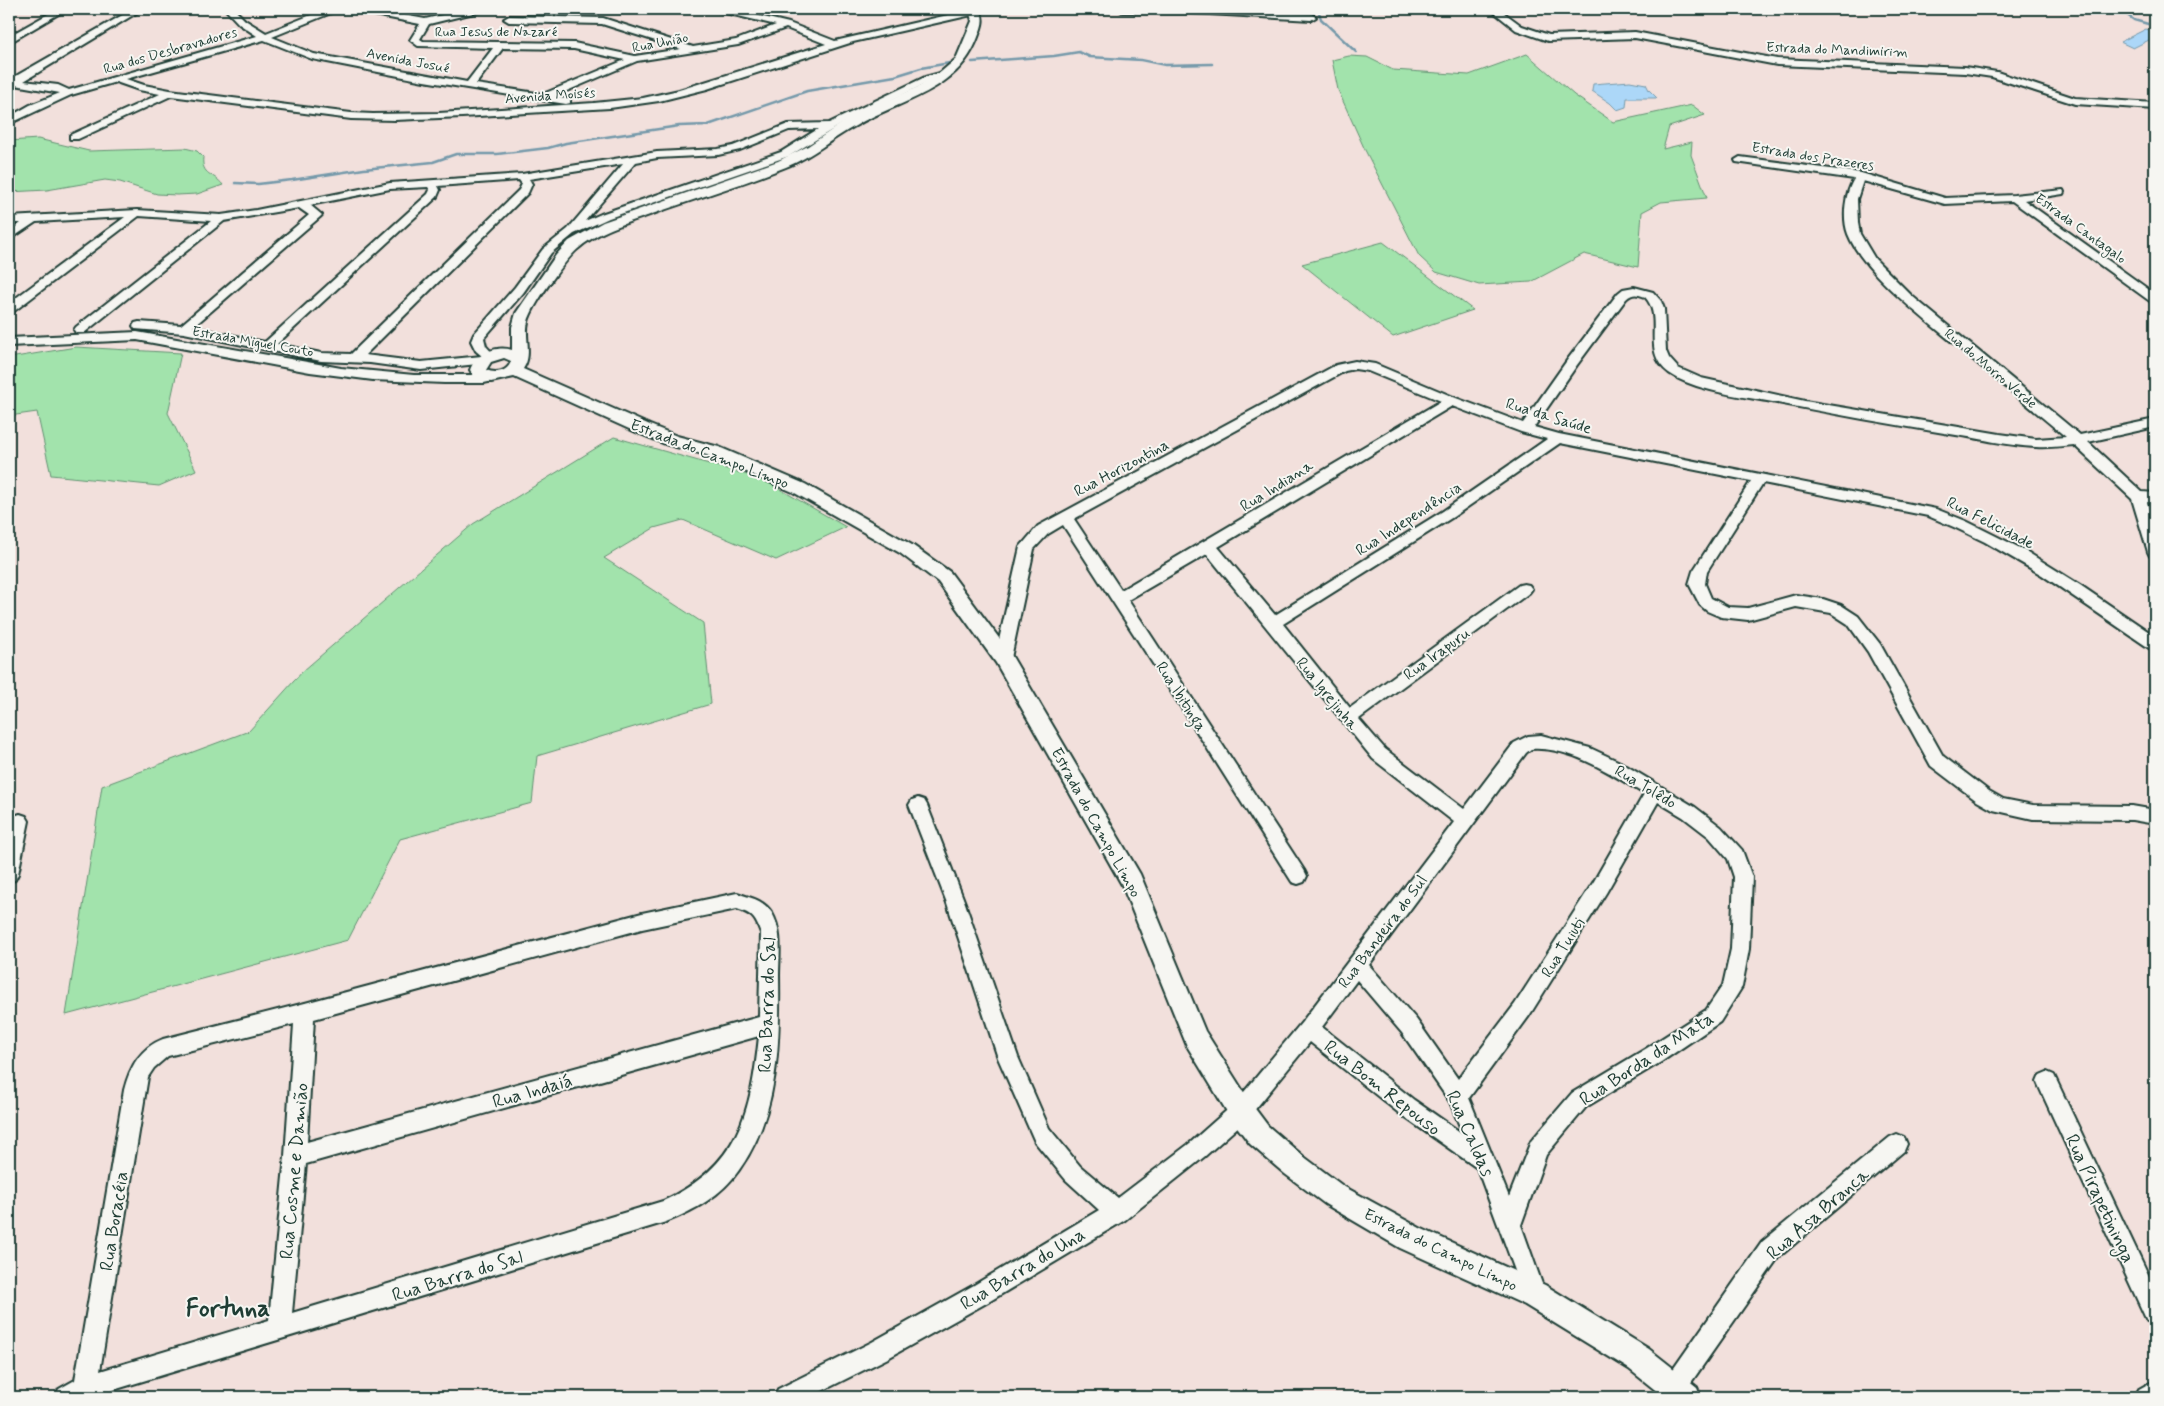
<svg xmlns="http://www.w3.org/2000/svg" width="2164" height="1406" viewBox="0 0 2164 1406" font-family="Mynerve,sans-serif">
<rect width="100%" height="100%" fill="#f2e0dc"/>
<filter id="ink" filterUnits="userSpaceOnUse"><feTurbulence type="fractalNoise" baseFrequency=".02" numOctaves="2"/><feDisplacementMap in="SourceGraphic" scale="10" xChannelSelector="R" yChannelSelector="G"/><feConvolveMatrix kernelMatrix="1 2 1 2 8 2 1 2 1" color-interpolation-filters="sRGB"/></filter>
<g filter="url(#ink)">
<path fill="#a2e3ac" stroke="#609070" d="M 1527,54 L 1574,95 L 1613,122 L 1692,105 L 1705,115 L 1669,127 L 1663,149 L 1692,142 L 1691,155 L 1707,198 L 1661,202 L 1642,212 L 1638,267 L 1584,254 L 1531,282 L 1479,285 L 1436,272 L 1419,256 L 1365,150 L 1338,90 L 1332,60 L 1349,56 L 1367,57 L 1393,70 L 1469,75 Z
M 38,139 L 89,151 L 185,148 L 197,151 L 203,157 C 201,176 214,173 223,185 L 197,194 L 177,195 L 157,194 L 120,182 L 105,180 L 47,190 L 9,192 L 9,141 Z
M 1383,242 L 1473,310 L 1393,337 L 1302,264 Z
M 76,347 L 181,353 L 168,413 L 196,470 L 159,486 L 51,475 L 37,412 L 9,416 L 9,358 Z
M 614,437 L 762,479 L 846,527 L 776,560 L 683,520 L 654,528 L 604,558 L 703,623 L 711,704 L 537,756 L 532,803 L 400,839 L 348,940 L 66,1015 L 102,786 L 249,731 L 303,671 L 473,524 Z"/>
<path fill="#acd7f8" stroke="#7499aa" d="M 2146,29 L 2155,32 L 2155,37 L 2133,48 L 2120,42 Z
M 1630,81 L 1646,84 L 1649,90 L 1657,98 L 1627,98 L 1626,107 L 1617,110 L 1610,103 L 1592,91 L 1593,84 Z"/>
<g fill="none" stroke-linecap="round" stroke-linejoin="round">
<path stroke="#7499aa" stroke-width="2.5" d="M 1318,9 L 1321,19 L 1356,52
M 2119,9 L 2134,20 L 2155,26
M 972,62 L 1054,56 L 1079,52 L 1090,57 L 1141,60 L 1165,65 L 1212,64
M 235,183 L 258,184 L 292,180 L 364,169 L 433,162 L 456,154 L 497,154 L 548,148 L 566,143 L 679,126 L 708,125 L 807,91 L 895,76 L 921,68 L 955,62"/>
<defs>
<path id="minor" d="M 57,9 L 67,9 L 9,43 L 9,36 Z
M 133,9 L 143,9 L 24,81 L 58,85 L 69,90 L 257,36 L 239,24 L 225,9 L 234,9 L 245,20 L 266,33 L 326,9 L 337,9 L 336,11 L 272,37 L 314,54 L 467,82 L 493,48 L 418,46 L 410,40 L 420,24 L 359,12 L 355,9 L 371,9 L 425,19 L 469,9 L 483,9 L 482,11 L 429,24 L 420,39 L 423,41 L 574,43 L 635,56 L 681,49 L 602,24 L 509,22 L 504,19 L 509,16 L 603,18 L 693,47 L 736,40 L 776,25 L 717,11 L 716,9 L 730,9 L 789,23 L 835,41 L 974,9 L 980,11 L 976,14 L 853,42 L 707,89 L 659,101 L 610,108 L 462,117 L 395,120 L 351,119 L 171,96 L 78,139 L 70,139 L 70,135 L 160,94 L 139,90 L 116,82 L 71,95 L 9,124 L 9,117 L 30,105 L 60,93 L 9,84 L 9,80 ZM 786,28 L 826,44 L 679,90 L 643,98 L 594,103 L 439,113 L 373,114 L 351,113 L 170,90 L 144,85 L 126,79 L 264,40 L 312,59 L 424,81 L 566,104 L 570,103 L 570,99 L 555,96 L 637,61 L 738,45 ZM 503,48 L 574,49 L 625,60 L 543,94 L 476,84 Z
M 1118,9 L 1217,9 L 1311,14 L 1316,17 L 1311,20 L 1192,13 L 1122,12 Z
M 1490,9 L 1499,9 L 1522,26 L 1549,35 L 1635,32 L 1777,59 L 1965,67 L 1997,72 L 2075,98 L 2155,103 L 2155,109 L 2075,104 L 1992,77 L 1965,73 L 1777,65 L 1635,38 L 1548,41 L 1516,30 Z
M 944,72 L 947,73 L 947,77 L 931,81 L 845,122 L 789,156 L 609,218 L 574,234 L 551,253 L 523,293 L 484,338 L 486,346 L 496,357 L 487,363 L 421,370 L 370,363 L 321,361 L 184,333 L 135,329 L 133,326 L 135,323 L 139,322 L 181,325 L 309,215 L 299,208 L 224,221 L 84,333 L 76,333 L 74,330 L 76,327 L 211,221 L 139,216 L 13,312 L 9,313 L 9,303 L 125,217 L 36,222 L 9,240 L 9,232 L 21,223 L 9,223 L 9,217 L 137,210 L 221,215 L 256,210 L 390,183 L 522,174 L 657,152 L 718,149 L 733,146 L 788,124 L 829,123 L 925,77 ZM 818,129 L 781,152 L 601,214 L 585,221 L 636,162 L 657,158 L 718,155 L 740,150 L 789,130 ZM 623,164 L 568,229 L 543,249 L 515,287 L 474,334 L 471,341 L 476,351 L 482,356 L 421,362 L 365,355 L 528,193 L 532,184 L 529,179 ZM 519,180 L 522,184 L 519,190 L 351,354 L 321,353 L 277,344 L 437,197 L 440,190 L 438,186 ZM 428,187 L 430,190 L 428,194 L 265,342 L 193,327 L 320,217 L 322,215 L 310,205 L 390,189 Z
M 1740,157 L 1861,173 L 1945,198 L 2014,195 L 2063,190 L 2064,192 L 2063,194 L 2024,200 L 2155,294 L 2155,303 L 2151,302 L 2012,201 L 1945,204 L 1863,181 L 1857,199 L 1858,223 L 1860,234 L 1875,259 L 1912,296 L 2080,435 L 2155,419 L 2155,427 L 2088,442 L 2142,492 L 2155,493 L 2155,503 L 2147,502 L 2155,529 L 2155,557 L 2150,556 L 2148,552 L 2132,499 L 2074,445 C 2062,446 2049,448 2036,447 C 2007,446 1979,438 1950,434 C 1889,424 1828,413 1767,401 C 1738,396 1693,390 1669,373 C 1640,351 1665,319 1645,297 C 1637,294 1633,293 1626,299 L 1577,365 L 1534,427 L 1559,434 L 1936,509 L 1966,521 L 2024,550 L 2080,585 L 2155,636 L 2155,650 L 2149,648 L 2042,575 L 1985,542 L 1956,528 L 1928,516 L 1763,483 L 1707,571 L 1705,584 L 1711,598 L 1728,607 L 1748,608 L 1796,595 L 1823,599 L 1841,605 L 1858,616 L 1880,644 L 1943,756 L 1989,791 L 2003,799 L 2033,805 L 2132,806 L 2155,810 L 2155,824 L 2132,820 L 2033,819 L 1993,810 L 1977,801 L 1931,766 L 1868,652 L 1848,624 L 1831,613 L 1796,607 L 1748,620 L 1721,617 L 1707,611 L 1700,605 L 1689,584 L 1693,571 L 1751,481 L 1560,443 L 1453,517 L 1283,624 L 1350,708 L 1519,585 L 1524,584 L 1529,585 L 1532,589 L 1529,593 L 1359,719 L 1385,749 L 1464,809 L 1514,743 L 1528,736 L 1541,735 L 1590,748 L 1620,762 L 1695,807 L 1721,827 L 1742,850 L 1752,877 L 1749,949 L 1742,987 L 1720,1022 L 1661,1062 L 1586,1107 L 1546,1155 L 1521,1225 L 1546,1295 L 1543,1303 L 1535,1306 L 1527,1303 L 1477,1168 L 1400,1114 L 1310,1042 L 1248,1118 L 1204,1157 L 1125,1220 L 990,1301 L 888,1358 L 810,1397 L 774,1397 L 778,1389 L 872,1342 L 974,1285 L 1099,1210 L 1066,1180 L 1035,1142 L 998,1058 L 947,903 L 909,805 L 912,800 L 918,798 L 924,800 L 927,805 L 965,903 L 1018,1057 L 1049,1128 L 1080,1166 L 1118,1198 L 1190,1143 L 1234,1104 L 1302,1022 L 1454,822 L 1373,759 L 1207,554 L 1128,600 L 1304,870 L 1307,876 L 1304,882 L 1298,884 L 1292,882 L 1190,721 L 1063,525 L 1048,534 L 1034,549 L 1011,658 L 1009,662 L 1003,664 L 997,662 L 995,658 L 1020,547 L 1038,526 L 1336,365 L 1355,361 L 1375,364 L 1456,398 L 1523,423 L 1568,359 L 1618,293 L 1623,289 L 1634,287 L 1653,292 L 1661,301 L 1664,309 L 1666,351 L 1669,358 L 1678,368 L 1701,378 L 1805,401 L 2000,434 L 2036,439 L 2066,437 C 2030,407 1994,377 1958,347 C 1926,320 1863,273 1848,234 C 1842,218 1845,193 1854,179 L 1736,162 L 1735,160 ZM 1355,369 L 1368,371 L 1441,401 L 1121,590 L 1074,519 L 1345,371 ZM 1452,406 L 1521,432 L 1547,439 L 1443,511 L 1275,615 L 1218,547 ZM 1531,749 C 1570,746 1612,774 1644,794 L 1594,881 L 1515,1004 L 1458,1079 L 1416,1019 L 1369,965 L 1526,753 ZM 1658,802 L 1683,817 L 1709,837 L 1728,859 L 1734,877 L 1731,949 L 1723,985 L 1706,1010 L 1647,1048 L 1572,1093 L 1531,1141 L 1509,1197 L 1469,1098 L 1529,1016 L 1606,893 ZM 1357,980 L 1402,1033 L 1450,1102 L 1463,1134 L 1414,1100 L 1322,1027 Z
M 137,332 L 341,368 L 414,375 L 484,375 L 492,373 L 498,377 L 497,380 L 484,383 L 444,383 L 373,380 L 310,372 L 137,340 L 9,346 L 9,338 Z
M 20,814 L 26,816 L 29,821 L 18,874 L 15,880 L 9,882 L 9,833 L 14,816 Z
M 737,893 C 751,898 764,900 772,913 C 783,932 779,955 779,976 C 780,1041 779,1115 739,1170 C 721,1196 695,1210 666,1222 L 97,1395 L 97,1397 L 55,1397 L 59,1389 L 75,1380 L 124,1090 C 130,1067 140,1048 163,1039 L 305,1003 L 642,913 ZM 737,909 C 752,914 755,917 761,933 L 759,1017 L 307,1142 L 314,1019 L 642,929 ZM 294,1024 L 285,1156 L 269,1320 L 100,1371 L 148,1077 L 154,1068 L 168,1056 ZM 759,1036 C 751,1113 739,1166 663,1201 L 292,1313 L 306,1164 Z
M 2047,1072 L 2054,1075 L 2155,1289 L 2155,1324 L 2147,1321 L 2040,1089 L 2037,1082 L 2040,1075 Z
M 1897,1134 L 1904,1137 L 1907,1144 L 1904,1151 L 1778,1258 L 1683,1394 L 1676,1397 L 1667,1394 L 1663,1386 L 1667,1378 L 1762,1242 L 1890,1137 Z
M 2155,1380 L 2155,1397 L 2135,1397 L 2139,1389 Z"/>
<path id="tertiary" d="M 969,9 L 980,9 C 985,20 982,26 978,37 C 958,92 902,99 857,125 C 832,138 812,157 786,167 C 744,184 700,197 658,212 C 631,222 601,229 579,248 C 567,257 531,307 528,322 C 524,337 533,355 523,369 L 650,425 L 677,436 L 719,447 L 805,484 L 912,545 L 950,572 L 1010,653 L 1140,874 L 1205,1031 L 1250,1102 L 1268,1126 L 1303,1156 L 1343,1186 L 1420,1228 L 1545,1285 L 1649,1349 L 1697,1387 L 1701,1397 L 1664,1397 L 1629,1369 L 1525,1305 L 1400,1248 L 1325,1204 L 1285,1174 L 1250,1144 L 1232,1120 L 1187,1046 L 1122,885 L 996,663 L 938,582 L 900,553 L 793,492 L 707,455 L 665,444 L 638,433 L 514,377 L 491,382 L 474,376 L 470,370 C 476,354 496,345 512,350 L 512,327 L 516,313 L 556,255 L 569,241 L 603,222 L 778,161 L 808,146 L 848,119 L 920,86 L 935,77 L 956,59 L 972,21 ZM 504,358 L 511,361 C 508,372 496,374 486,370 L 491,362 Z"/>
</defs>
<use href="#minor" stroke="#1f3d34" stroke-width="4"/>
<use href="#tertiary" stroke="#1f3d34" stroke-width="4"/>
<use href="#minor" fill="#f6f6f2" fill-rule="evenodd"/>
<use href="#tertiary" fill="#f6f6f2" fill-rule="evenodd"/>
</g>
</g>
<g text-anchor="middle" stroke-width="4" stroke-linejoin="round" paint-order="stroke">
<g font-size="14" fill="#1f3d34" stroke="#f6f6f2">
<text x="496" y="36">Rua Jesus de Nazaré</text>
<text transform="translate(660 42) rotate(-11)" y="5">Rua União</text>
<text transform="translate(1837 49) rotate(2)" y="5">Estrada do Mandimirim</text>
<text transform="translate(170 50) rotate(-16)" y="5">Rua dos Desbravadores</text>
<text transform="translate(408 60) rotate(11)" y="5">Avenida Josué</text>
<text transform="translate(550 95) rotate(-4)" y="5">Avenida Moisés</text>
<text transform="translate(1813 156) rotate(9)" y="5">Estrada dos Prazeres</text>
<text transform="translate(2081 228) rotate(36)" y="5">Estrada Cantagalo</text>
<text transform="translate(253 341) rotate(10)" y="5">Estrada Miguel Couto</text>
<text transform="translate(1991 368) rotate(40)" y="5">Rua do Morro Verde</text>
</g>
<g font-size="16" fill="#1f3d34" stroke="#f6f6f2">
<text transform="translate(1549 415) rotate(17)" y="6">Rua da Saúde</text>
<text transform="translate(710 453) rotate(21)" y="6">Estrada do Campo Limpo</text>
<text transform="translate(1121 467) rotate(-28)" y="6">Rua Horizontina</text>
<text transform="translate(1276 485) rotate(-32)" y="6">Rua Indiana</text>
<text transform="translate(1408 518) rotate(-33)" y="6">Rua Independência</text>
<text transform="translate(1991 522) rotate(27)" y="6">Rua Felicidade</text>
<text transform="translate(1436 653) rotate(-36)" y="6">Rua Irapuru</text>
<text transform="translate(1328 693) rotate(51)" y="6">Rua Igrejinha</text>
<text transform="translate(1182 696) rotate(57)" y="6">Rua Ibitinga</text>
<text transform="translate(1646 786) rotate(31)" y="6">Rua Tolêdo</text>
<text transform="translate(1097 822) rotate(61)" y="6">Estrada do Campo Limpo</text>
<text transform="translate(1382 931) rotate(-53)" y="6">Rua Bandeira do Sul</text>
<text transform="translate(1562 947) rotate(-58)" y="6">Rua Tuiuti</text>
<text transform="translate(1441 1249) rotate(26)" y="6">Estrada do Campo Limpo</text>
</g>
<g font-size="19" fill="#1f3d34" stroke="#f6f6f2">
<text transform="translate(766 1005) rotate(-88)" y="7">Rua Barra do Sal</text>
<text transform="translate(1646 1058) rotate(-33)" y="7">Rua Borda da Mata</text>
<text transform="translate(1383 1087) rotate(38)" y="7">Rua Bom Repouso</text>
<text transform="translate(532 1090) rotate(-16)" y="7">Rua Indaiá</text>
<text transform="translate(1471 1133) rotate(66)" y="7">Rua Caldas</text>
<text transform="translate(293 1171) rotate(-85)" y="7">Rua Cosme e Damião</text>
<text transform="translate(2101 1198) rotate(65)" y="7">Rua Pirapetininga</text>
<text transform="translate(1817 1213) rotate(-41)" y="7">Rua Asa Branca</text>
<text transform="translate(113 1221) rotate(-81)" y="7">Rua Boracéia</text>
<text transform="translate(1022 1268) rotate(-31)" y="7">Rua Barra do Una</text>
<text transform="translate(457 1275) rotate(-17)" y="7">Rua Barra do Sal</text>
</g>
<g font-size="25" font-weight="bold" fill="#1f3d34" stroke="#f6f6f2">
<text x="228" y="1316">Fortuna</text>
</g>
</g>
<rect width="2164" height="1406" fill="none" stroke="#f6f6f2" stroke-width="30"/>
<rect x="15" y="15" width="2134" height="1376" fill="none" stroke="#1f3d34" stroke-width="2" filter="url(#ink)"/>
</svg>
